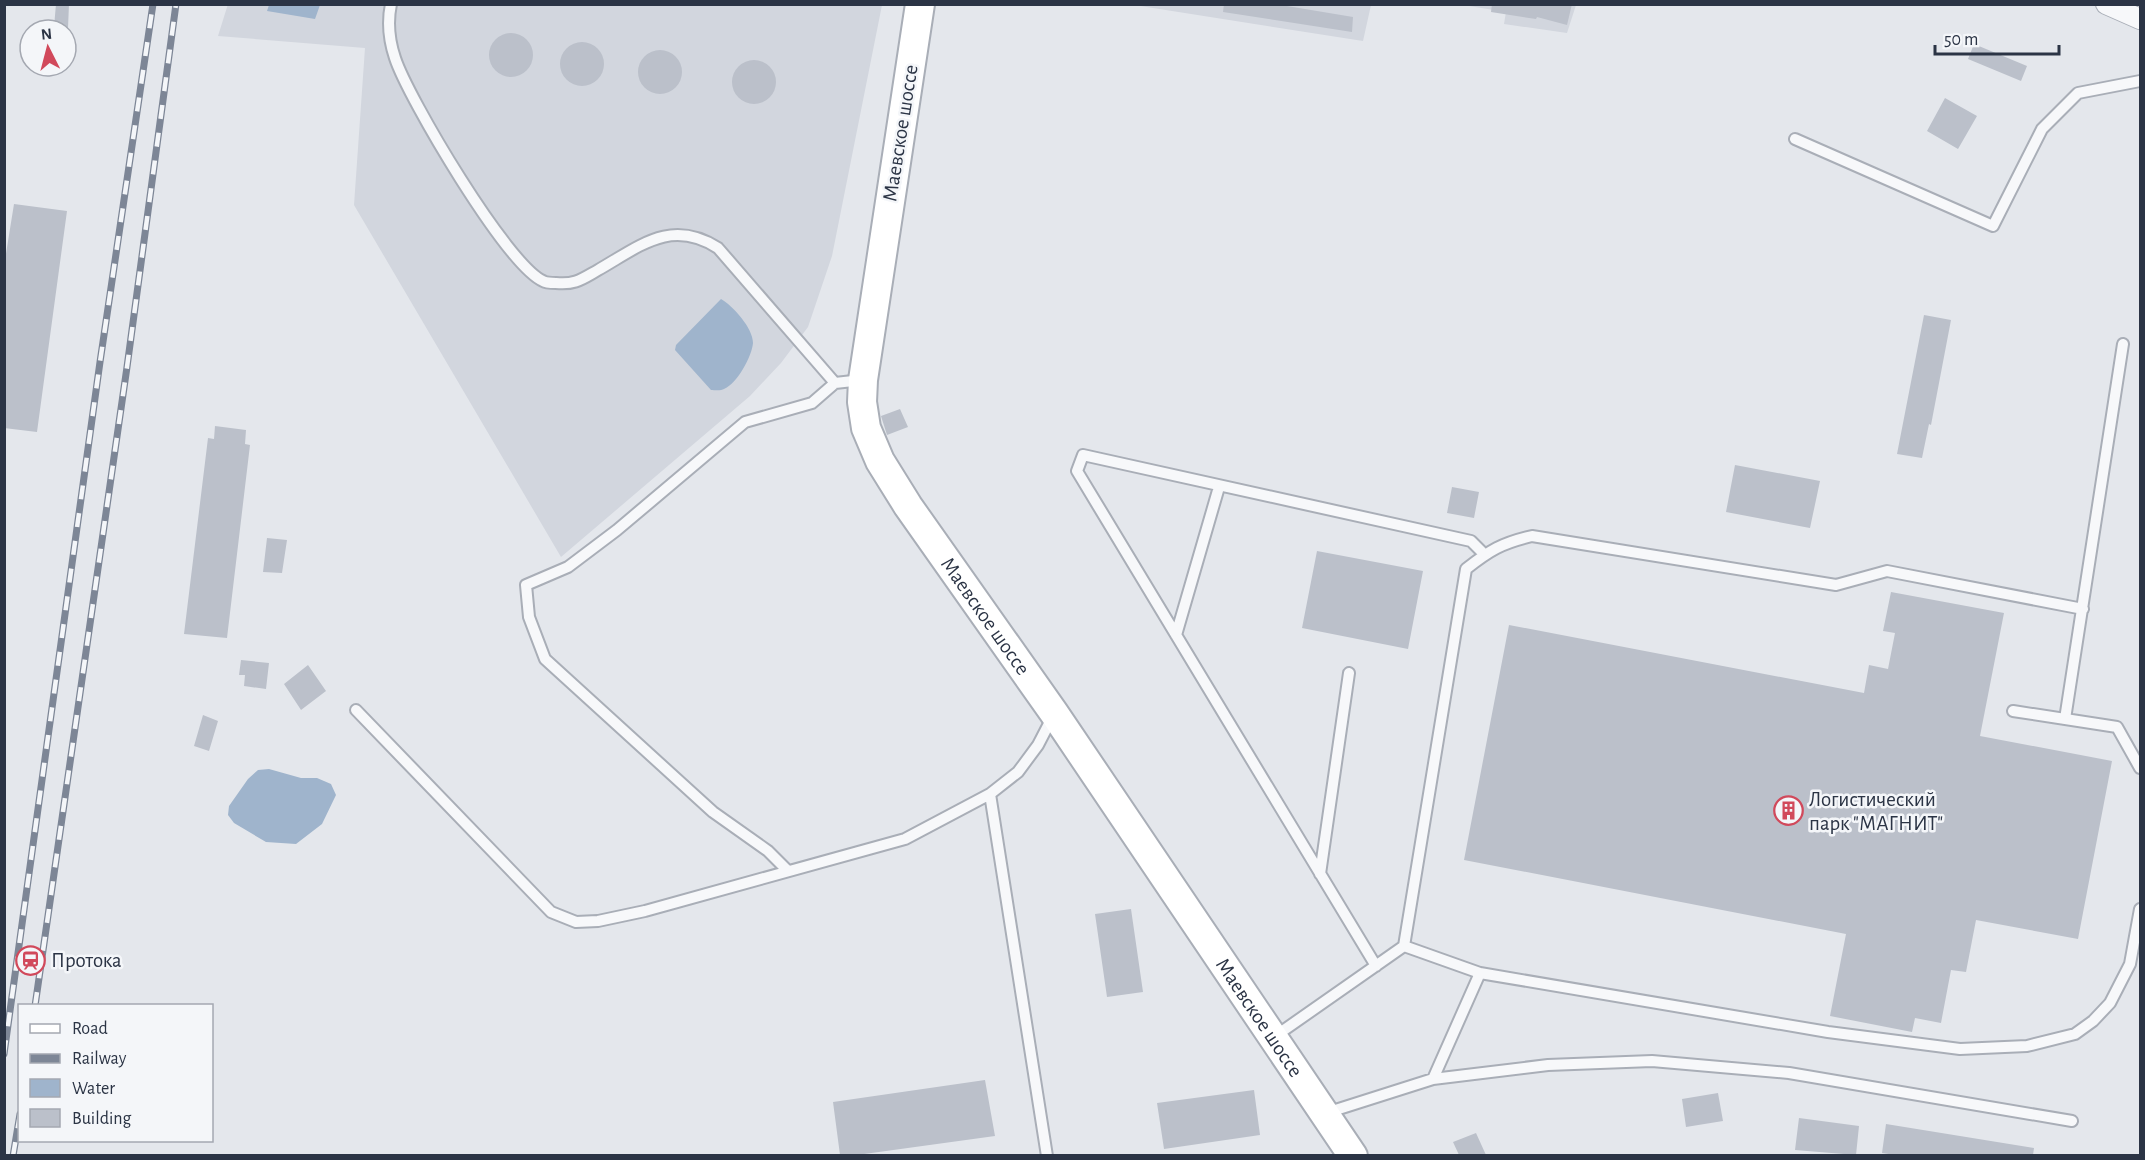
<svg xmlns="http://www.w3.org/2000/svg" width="2145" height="1160" viewBox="0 0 2145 1160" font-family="'Alegreya Sans',sans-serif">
<rect width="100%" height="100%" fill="#e4e7ec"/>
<path fill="#d2d6de" d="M 228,4 L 882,5 L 832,256 L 808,327 L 781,363 L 750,396 L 561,557 L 354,205 L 365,48 L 218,36 Z
M 1134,5 L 1371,5 L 1363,41 Z
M 1463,5 L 1576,5 L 1567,33 L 1504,24 L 1506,12 Z"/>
<path fill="#9fb4cc" d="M 269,5 L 269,4 L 320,5 L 315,19 L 267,11 Z
M 721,299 C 733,306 753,328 753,343 C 752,356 737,384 724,389 C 721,391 714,390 711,390 L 675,350 L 676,345 Z
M 269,769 L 301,778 L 317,778 L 331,784 L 336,795 L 322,824 L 296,844 L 266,842 L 234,823 L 228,815 L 229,806 L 248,779 L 258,770 Z"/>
<path fill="#bbc0ca" d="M 56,4 L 69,4 L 68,28 L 54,27 Z
M 1224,4 L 1275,4 L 1353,17 L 1352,32 L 1223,12 Z
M 1492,4 L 1572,4 L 1567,25 L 1537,17 L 1536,19 L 1491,12 Z
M489 55a22 22 0 1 1 44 0a22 22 0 1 1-44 0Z
M560 64a22 22 0 1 1 44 0a22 22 0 1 1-44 0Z
M 1974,44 L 2027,66 L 2021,81 L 1968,59 Z
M638 72a22 22 0 1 1 44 0a22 22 0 1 1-44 0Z
M732 82a22 22 0 1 1 44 0a22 22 0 1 1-44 0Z
M 1945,98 L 1977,116 L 1958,149 L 1927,131 Z
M 14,204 L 67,211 L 37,432 L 4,428 L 4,266 Z
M 1924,315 L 1951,320 L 1931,425 L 1929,424 L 1922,458 L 1897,454 Z
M 900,409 L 908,427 L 887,435 L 881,416 Z
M 215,426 L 246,430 L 245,444 L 250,445 L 227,638 L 184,634 L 208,438 L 214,439 Z
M 1735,465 L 1820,481 L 1810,528 L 1726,512 Z
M 1452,487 L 1479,492 L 1474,518 L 1447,513 Z
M 267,538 L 287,540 L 282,573 L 263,572 Z
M 1317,551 L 1423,571 L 1408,649 L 1302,628 Z
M 1891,592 L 2004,613 L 1980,736 L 2112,761 L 2078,939 L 1976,920 L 1966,972 L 1951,970 L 1941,1023 L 1915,1018 L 1912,1032 L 1830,1016 L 1846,934 L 1464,860 L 1509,625 L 1864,693 L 1869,665 L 1888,669 L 1895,633 L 1883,631 Z
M 241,660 L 269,663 L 266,689 L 244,686 L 245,675 L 239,675 Z
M 308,665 L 326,691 L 301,710 L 284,684 Z
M 203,715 L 218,721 L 209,751 L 194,746 Z
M 1131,909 L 1143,992 L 1107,997 L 1095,914 Z
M 985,1080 L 995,1136 L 857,1155 L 840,1155 L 833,1102 Z
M 1254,1090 L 1260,1135 L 1164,1149 L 1157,1103 Z
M 1718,1093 L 1723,1121 L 1686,1127 L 1682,1099 Z
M 1799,1118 L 1859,1126 L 1856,1155 L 1795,1150 Z
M 1886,1124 L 2034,1148 L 2033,1155 L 1895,1155 L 1882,1153 Z
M 1476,1133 L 1486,1155 L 1459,1155 L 1453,1142 Z"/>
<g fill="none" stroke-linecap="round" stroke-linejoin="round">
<defs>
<path id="lane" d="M 391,4 C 387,23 389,40 395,58 C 408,98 507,265 543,281 C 546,283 552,283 556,283 C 575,285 582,279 598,270 C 640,246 671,218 718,248 L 835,383 L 862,380
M 1795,139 L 1993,226 L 2042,129 L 2078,93 L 2140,81
M 1176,635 L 1219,487
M 356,710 L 551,912 L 576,922 L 598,921 L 645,911 L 905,839 L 990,794 L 1018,772 L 1038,745 L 1053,716
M 2013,711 L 2117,727 L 2140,768
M 2065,719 L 2123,344
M 990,794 L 1047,1156
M 787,870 L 768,851 L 713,812 L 545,659 L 529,617 L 526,585 L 568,567 L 617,530 L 745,422 L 812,403 L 835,383
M 1320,874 L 1349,673
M 1376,966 L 1077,471 L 1083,455 L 1471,541 L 1484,554
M 1480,973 L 1828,1032 L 1960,1049 L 2027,1046 L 2075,1034 L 2093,1021 L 2110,1003 L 2130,964 L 2140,909
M 1274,1037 L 1404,946
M 1433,1079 L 1548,1065 L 1652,1061 L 1789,1073 L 2072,1121
M 1326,1113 L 1433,1079 L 1480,973 L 1404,946 L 1466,569 C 1490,550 1502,543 1532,536 L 1836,585 L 1887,571 L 2083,609"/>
<path id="street" d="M 2106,4 L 2140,19"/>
<g id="secondary">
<path id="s1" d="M 920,4 L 863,380 L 862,402 L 866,428 L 880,461 L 908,506 L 1054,713 L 1353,1156"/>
</g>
</defs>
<use href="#lane" stroke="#a9aeb7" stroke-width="14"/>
<use href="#street" stroke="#a9aeb7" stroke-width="22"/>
<use href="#secondary" stroke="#a9aeb7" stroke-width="32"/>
<use href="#lane" stroke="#f7f8fa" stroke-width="10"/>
<use href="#street" stroke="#f7f8fa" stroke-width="20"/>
<use href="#secondary" stroke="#fff" stroke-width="28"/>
<defs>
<path id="rail" d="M 35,1006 L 127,367 L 176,4
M 4,1054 L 100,362 L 153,4
M 13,1156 L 20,1114"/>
</defs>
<use href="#rail" stroke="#7d8696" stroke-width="7"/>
<use href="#rail" stroke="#f4f6f9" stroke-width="4.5" stroke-dasharray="14" stroke-linecap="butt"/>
</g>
<defs>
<symbol id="building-ring" viewBox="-11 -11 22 22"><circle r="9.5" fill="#f4f6f9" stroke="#d1495b" stroke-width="1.5"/><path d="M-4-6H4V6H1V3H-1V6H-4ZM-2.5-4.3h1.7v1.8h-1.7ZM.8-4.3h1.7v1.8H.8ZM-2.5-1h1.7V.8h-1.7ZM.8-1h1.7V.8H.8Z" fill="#d1495b"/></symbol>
<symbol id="station-ring" viewBox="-11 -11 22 22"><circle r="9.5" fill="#f4f6f9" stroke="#d1495b" stroke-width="1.5"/><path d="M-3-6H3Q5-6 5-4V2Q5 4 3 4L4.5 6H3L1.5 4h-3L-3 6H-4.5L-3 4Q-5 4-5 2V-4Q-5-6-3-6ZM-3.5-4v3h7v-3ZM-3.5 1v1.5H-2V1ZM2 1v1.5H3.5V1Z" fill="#d1495b"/></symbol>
</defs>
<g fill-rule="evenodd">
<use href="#building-ring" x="1772" y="794" width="33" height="33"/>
<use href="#station-ring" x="14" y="944" width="33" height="33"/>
</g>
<g text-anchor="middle" stroke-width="5" stroke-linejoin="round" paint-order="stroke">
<g font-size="21" fill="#2b3445" stroke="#f4f6f9">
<text transform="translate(900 133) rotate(-81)" y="7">Маевское шоссе</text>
<text dy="7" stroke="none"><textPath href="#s1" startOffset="652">Маевское шоссе</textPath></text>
<text dy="7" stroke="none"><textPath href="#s1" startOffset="1138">Маевское шоссе</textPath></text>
</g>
<g font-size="21" fill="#2b3445" stroke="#f4f6f9" text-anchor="start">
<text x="1809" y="806">Логистический<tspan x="1809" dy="24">парк "МАГНИТ"</tspan></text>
<text x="51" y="967">Протока</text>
</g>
</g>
<rect width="2145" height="1160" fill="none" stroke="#2b3445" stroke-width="12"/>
<rect x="18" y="1004" width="195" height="138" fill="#f4f6f9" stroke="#a4a8b1" stroke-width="1.5"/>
<rect x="30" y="1024" width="30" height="9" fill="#ffffff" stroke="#a4a8b1" stroke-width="1.5"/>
<text x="72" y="1034" font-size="18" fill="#2b3445">Road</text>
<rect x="30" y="1054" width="30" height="9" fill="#7d8696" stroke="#a4a8b1" stroke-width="1.5"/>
<text x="72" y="1064" font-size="18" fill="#2b3445">Railway</text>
<rect x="30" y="1079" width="30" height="18" fill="#9fb4cc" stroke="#a4a8b1" stroke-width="1.5"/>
<text x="72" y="1094" font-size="18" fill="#2b3445">Water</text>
<rect x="30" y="1109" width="30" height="18" fill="#bbc0ca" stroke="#a4a8b1" stroke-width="1.5"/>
<text x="72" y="1124" font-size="18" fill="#2b3445">Building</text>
<g transform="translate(48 48) rotate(354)"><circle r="28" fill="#f4f6f9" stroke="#a4a8b1" stroke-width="1.5"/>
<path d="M0-4.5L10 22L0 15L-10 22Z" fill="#d1495b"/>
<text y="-9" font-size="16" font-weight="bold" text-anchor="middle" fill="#2b3445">N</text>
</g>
<path d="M1935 45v9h124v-9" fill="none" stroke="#2b3445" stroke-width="3"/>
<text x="1944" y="45" font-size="18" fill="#2b3445" stroke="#f4f6f9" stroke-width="4.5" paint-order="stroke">50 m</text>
</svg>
